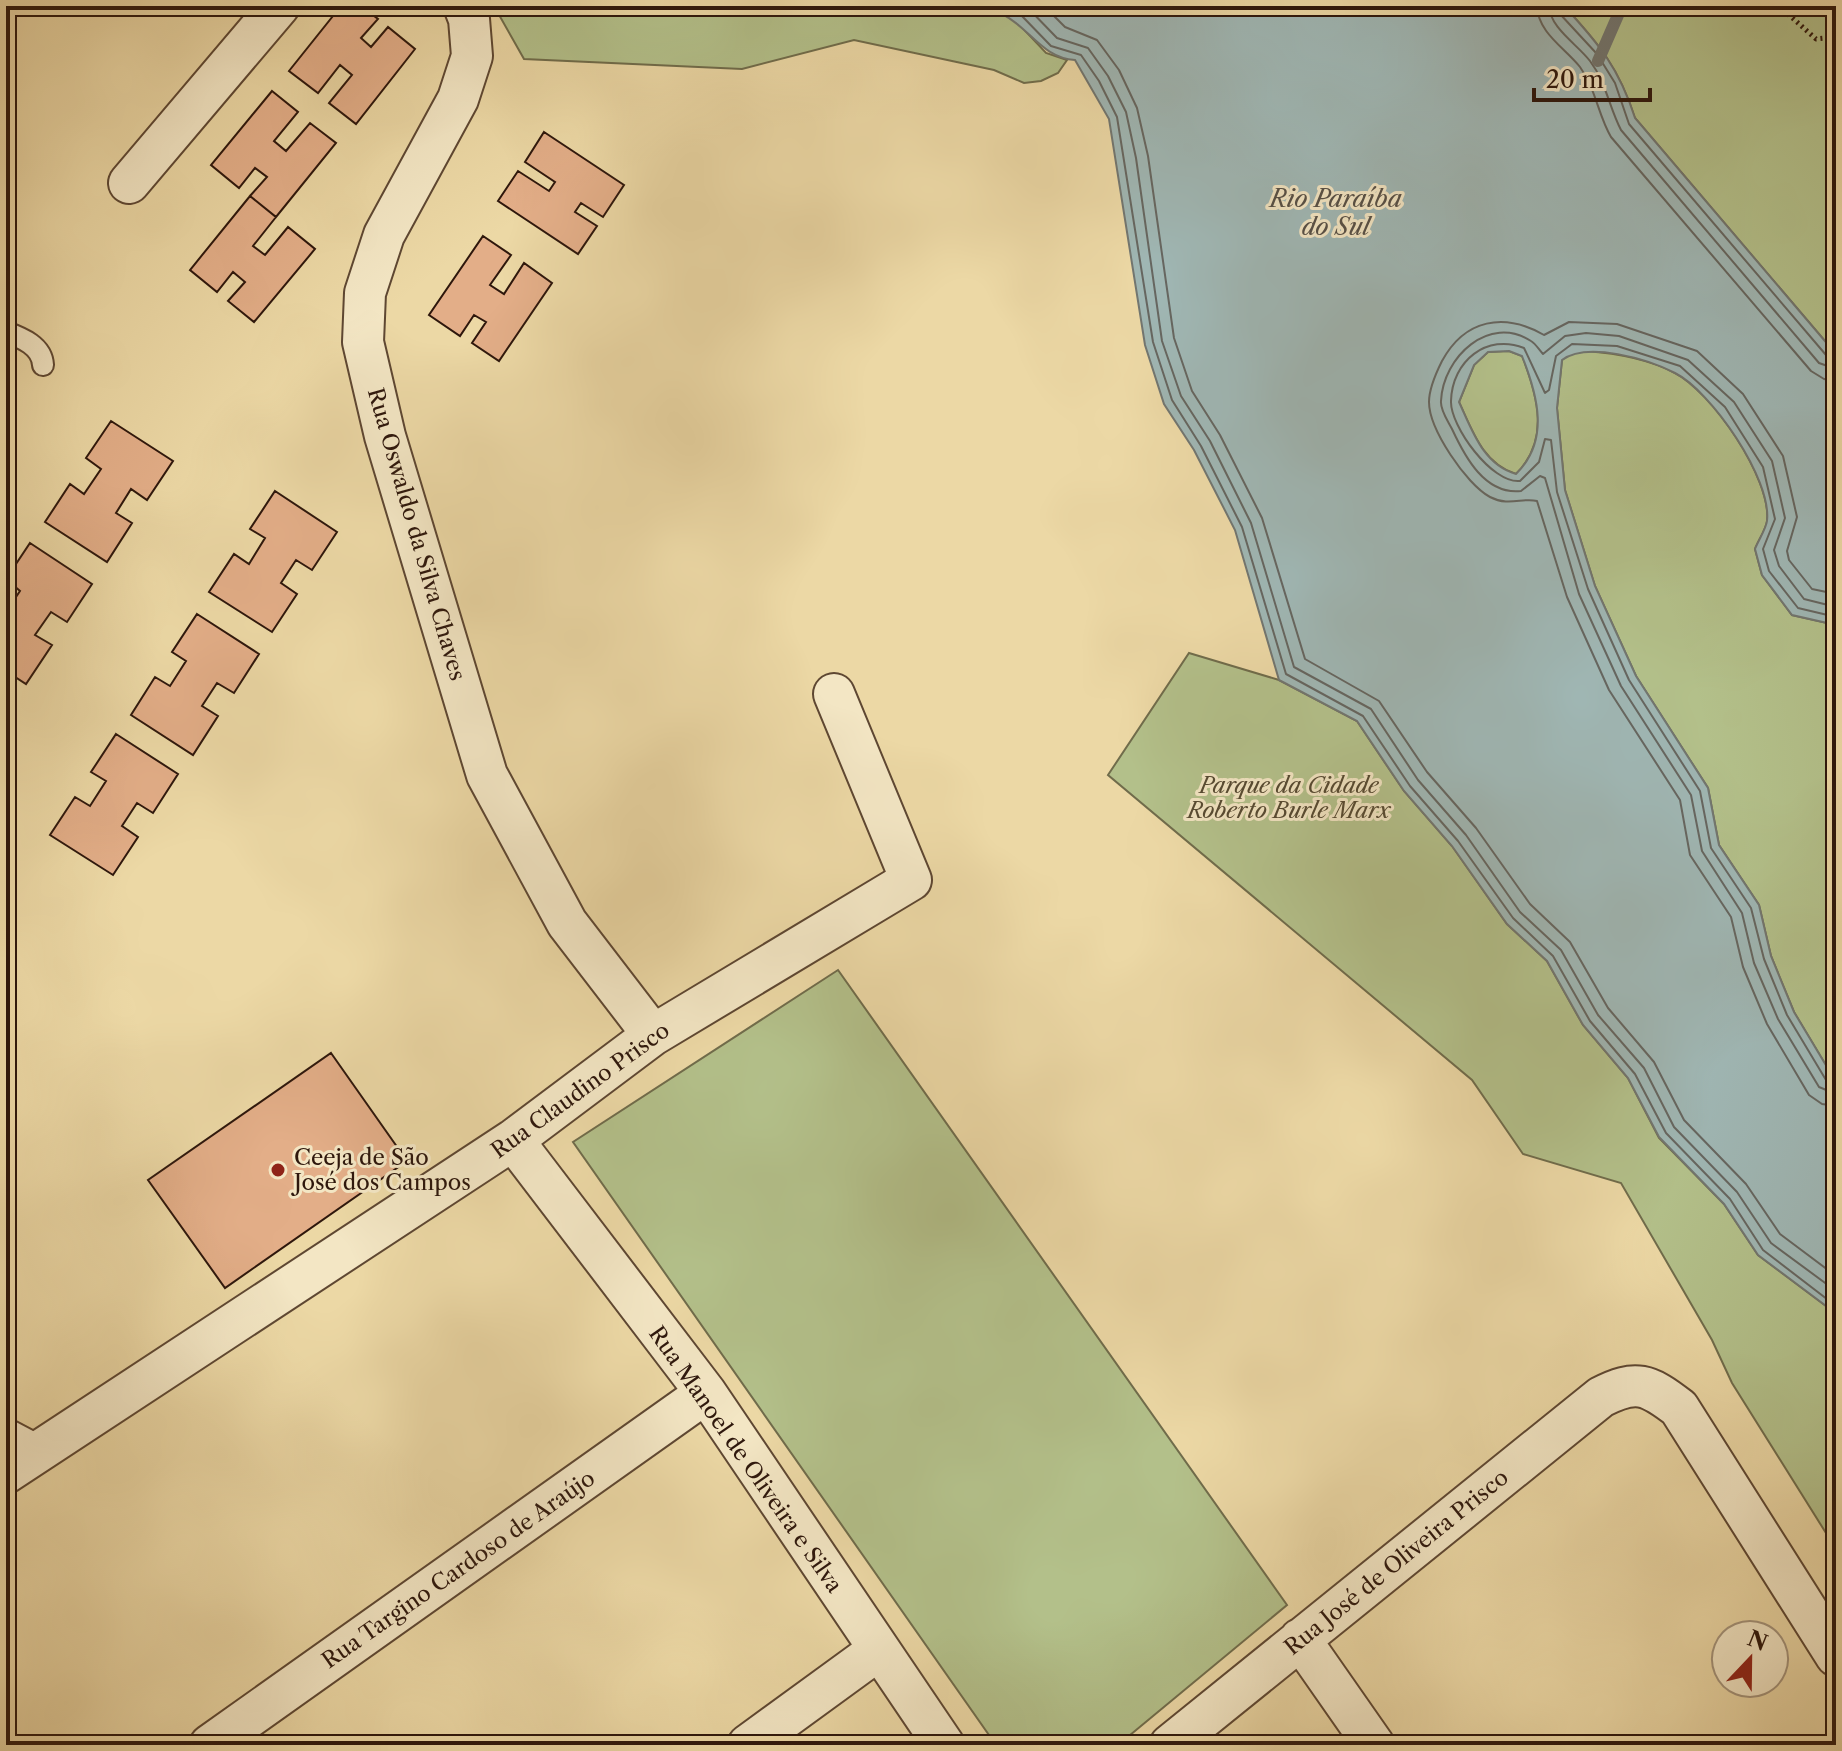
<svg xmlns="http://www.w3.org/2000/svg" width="1842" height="1751" viewBox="0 0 1842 1751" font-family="'Libre Caslon Text',serif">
<rect width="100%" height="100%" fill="#ecd8a5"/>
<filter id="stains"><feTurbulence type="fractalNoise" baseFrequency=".0025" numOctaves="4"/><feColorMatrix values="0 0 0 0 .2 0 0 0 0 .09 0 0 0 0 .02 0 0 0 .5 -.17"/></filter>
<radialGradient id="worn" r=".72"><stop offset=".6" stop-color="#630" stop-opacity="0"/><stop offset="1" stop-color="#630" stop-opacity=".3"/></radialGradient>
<path fill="#b3c08a" stroke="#706c4b" stroke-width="2" d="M 494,6 L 997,6 L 1000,13 L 1014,19 L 1046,53 L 1067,60 L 1058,73 L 1041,81 L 1024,83 L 994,70 L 854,40 L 742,69 L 524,59 Z
M 1564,6 L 1836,6 L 1836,354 L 1635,118 C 1619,68 1599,44 1564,6 Z
M 1509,351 L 1522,356 C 1538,397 1550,440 1516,474 C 1483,464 1472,430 1459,402 L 1474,365 L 1488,352 Z
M 1585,351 C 1614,353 1649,359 1675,373 C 1711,391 1772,479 1767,521 C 1766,529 1758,541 1755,549 L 1762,575 L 1792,615 L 1836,625 L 1836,1082 L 1794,1012 L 1771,956 L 1759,905 L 1719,845 L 1708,788 L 1636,676 L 1595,586 L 1565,490 L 1557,408 L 1562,360 L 1573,352 Z
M 1189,653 L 1279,680 L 1357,721 L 1404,791 L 1452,846 L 1507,924 L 1547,961 L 1583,1025 L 1628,1078 L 1659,1138 L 1724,1204 L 1758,1255 L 1826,1306 L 1836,1319 L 1836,1549 L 1732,1383 L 1712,1340 L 1621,1183 L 1523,1154 L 1472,1080 L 1108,775 Z
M 838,970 L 1287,1605 L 1118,1745 L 996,1745 L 573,1142 Z"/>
<path fill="#9fb6b3" stroke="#727670" stroke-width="2" fill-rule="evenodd" d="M 997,6 L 1564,6 C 1599,44 1619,68 1635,118 L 1836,354 L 1836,625 L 1792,615 L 1762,575 L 1755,549 C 1758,541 1766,529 1767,521 C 1772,479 1711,391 1675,373 C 1648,359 1587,341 1562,360 L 1557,408 L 1565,490 L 1595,586 L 1636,676 L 1708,788 L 1719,845 L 1759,905 L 1771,956 L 1794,1012 L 1836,1082 L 1836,1319 L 1826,1306 L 1758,1255 L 1724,1204 L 1659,1137 L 1628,1078 L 1583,1025 L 1547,961 L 1507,924 L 1452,846 L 1404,791 L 1357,721 L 1279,680 L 1235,530 L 1194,450 L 1164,404 L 1145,345 L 1109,119 L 1075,60 C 1041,58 1029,26 1000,13 ZM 1509,351 L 1522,356 C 1538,396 1550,441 1516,474 C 1483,465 1472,430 1459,402 L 1474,365 L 1488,352 Z"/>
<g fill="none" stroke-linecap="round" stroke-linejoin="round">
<path stroke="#666660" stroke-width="2" d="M 1006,6 L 1020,14 L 1051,46 L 1081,55 L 1099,81 L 1117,117 L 1153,342 L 1172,400 L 1201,446 L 1242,527 L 1286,674 L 1363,716 L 1410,786 L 1458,841 L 1513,918 L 1553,956 L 1590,1021 L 1635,1074 L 1666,1133 L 1730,1199 L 1763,1250 L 1836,1306
M 1026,6 L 1057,38 L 1088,48 L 1108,76 L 1126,112 L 1136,158 L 1162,341 L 1181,396 L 1210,441 L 1251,523 L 1294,667 L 1371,709 L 1418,780 L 1466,835 L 1520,912 L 1561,950 L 1598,1015 L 1644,1068 L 1674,1127 L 1737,1192 L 1771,1243 L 1836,1291
M 1044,6 L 1065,27 L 1097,40 L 1119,70 L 1137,108 L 1148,156 L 1174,338 L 1192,391 L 1220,435 L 1262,518 L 1305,659 L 1379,701 L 1427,772 L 1476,828 L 1530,904 L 1570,942 L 1608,1008 L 1654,1062 L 1684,1120 L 1746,1184 L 1780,1234 L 1836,1276
M 1537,6 C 1538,33 1565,48 1580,67 C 1596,89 1598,115 1611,137 L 1811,371 L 1824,379 L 1836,381
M 1549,6 C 1550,28 1577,44 1590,61 C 1606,82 1609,107 1621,130 L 1819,363 L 1836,369
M 1559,6 L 1560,14 L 1597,54 L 1615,83 L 1629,124 L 1826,355 L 1836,359
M 1836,594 L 1812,589 L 1789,560 L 1787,551 L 1797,517 L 1783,456 L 1743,394 L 1697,351 L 1617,324 L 1569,322 L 1544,335 C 1504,312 1465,319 1442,361 C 1436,373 1429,388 1429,402 C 1429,429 1466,484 1490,497 C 1509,507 1523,497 1537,501 L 1567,597 L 1609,690 L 1680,800 L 1690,855 L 1731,917 L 1743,967 L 1767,1024 L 1809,1095 L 1822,1104 L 1836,1106
M 1836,607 L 1804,599 L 1779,566 L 1774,550 L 1785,518 L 1772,461 L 1734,402 L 1688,360 L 1619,336 L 1586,333 L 1565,336 L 1543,354 C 1539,350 1536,344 1531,341 C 1489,314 1443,357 1441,401 C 1440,410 1448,421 1452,429 C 1465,457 1485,495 1521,491 L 1540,476 L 1545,478 L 1579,594 L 1621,686 L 1691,795 L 1702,851 L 1742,913 L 1754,963 L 1778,1019 L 1819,1087 L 1836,1094
M 1836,617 L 1798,608 L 1769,571 L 1763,549 L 1775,519 L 1763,467 L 1725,407 L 1680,366 L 1617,346 L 1572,344 L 1556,356 L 1549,390 L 1545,393 L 1524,348 C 1487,333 1452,361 1451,401 C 1450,426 1492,484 1520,481 L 1539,462 L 1545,439 L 1551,440 L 1557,492 L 1588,589 L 1629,680 L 1700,791 L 1711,848 L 1751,908 L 1764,959 L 1787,1015 L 1826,1080 L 1836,1084"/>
<path stroke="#727670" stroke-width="12" d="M 1598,61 L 1622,6"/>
</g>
<path fill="#e3ae88" stroke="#2e170c" stroke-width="2" d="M 341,6 L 361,6 L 378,19 L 361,38 L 371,47 L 388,27 L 415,49 L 356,124 L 329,103 L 352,75 L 340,65 L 318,93 L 289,71 Z
M 272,91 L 298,112 L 274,141 L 286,151 L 310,123 L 336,143 L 276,217 L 250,196 L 267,177 L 255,168 L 239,188 L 211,165 Z
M 544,132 L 624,185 L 603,217 L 581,203 L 575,212 L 597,226 L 578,254 L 498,201 L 518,171 L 549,191 L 555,182 L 525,162 Z
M 250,196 L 276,217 L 253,246 L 265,255 L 288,227 L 315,249 L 254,322 L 228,301 L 245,282 L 233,272 L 217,292 L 190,270 Z
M 483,236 L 511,255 L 490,285 L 504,294 L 524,263 L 552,283 L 499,361 L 472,343 L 486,322 L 474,315 L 460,336 L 429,315 Z
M 111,421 L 173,461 L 147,500 L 131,489 L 116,513 L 132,523 L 107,562 L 45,522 L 70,484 L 84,494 L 101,469 L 86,458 Z
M 275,491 L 337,532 L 312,570 L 296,560 L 281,583 L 297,594 L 272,632 L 209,592 L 234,554 L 249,564 L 265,538 L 250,529 Z
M 30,543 L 92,584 L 67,622 L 51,612 L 35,635 L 52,645 L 26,684 L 6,671 L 6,612 L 20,591 L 6,579 Z
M 197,614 L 259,654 L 234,693 L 217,683 L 202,706 L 218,716 L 193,755 L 131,715 L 155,677 L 170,686 L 186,661 L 172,652 Z
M 116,734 L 178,774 L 153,813 L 137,803 L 122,826 L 138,837 L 113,875 L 50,835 L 75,797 L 90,806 L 106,781 L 91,772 Z
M 331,1053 L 407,1161 L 225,1288 L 148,1180 Z"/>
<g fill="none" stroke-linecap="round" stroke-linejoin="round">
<defs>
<path id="service" d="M 6,332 C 22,338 42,346 43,365
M 6,1428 L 42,1447"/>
<path id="minor" d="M 464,6 L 469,19 L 472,56 L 458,99 L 384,235 L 365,293 L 363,342 L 385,436 L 487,775 L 567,923 L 653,1035
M 129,183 L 279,6
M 513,1140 L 706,1393 L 944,1745
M 6,1473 L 513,1140 L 653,1035 L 911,880 L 834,694
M 1300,1639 L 1374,1745
M 210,1745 L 706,1393
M 748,1745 L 877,1651
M 1170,1745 L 1601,1397 C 1636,1379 1648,1384 1679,1408 L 1836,1656"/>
</defs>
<use href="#service" stroke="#5e4732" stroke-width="24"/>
<use href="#minor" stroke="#5e4732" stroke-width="44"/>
<path stroke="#2e170c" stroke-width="5" stroke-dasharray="2 4" stroke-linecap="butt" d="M 1779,6 L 1816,39 L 1836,37"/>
<use href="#service" stroke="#f3e6c4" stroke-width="20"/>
<use href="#minor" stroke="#f3e6c4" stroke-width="40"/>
</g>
<circle fill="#8f2418" stroke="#f3e6c4" stroke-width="3" cx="278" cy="1170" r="8"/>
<g text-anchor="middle" stroke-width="6" stroke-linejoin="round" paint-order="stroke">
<g font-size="22" fill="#2e170c" stroke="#f3e6c4">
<text transform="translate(417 534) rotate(74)" y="8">Rua Oswaldo da Silva Chaves</text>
<text transform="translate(580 1090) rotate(-36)" y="8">Rua Claudino Prisco</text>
<text transform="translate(746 1459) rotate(55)" y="8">Rua Manoel de Oliveira e Silva</text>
<text transform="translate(1396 1562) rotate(-39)" y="8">Rua José de Oliveira Prisco</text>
<text transform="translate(458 1569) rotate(-35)" y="8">Rua Targino Cardoso de Araújo</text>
</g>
<g font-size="22" font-style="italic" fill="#564a32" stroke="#f3e6c4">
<text x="1289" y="793">Parque da Cidade<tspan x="1289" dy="25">Roberto Burle Marx</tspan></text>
</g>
<g font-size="22" fill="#2e170c" stroke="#f3e6c4" text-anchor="start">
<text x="294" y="1165">Ceeja de São<tspan x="294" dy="25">José dos Campos</tspan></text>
</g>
<g font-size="24" font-style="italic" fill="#564f46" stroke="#f3e6c4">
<text x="1336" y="207">Rio Paraíba<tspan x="1336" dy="28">do Sul</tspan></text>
</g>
</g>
<rect width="1842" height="1751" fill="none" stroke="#ecd8a5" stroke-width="32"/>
<rect x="8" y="8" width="1826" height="1735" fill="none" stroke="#2e170c" stroke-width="4"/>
<rect x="16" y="16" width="1810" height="1719" fill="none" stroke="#2e170c" stroke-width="2"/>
<g transform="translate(1750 1659) rotate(22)"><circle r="38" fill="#f3e6c4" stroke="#a4937a" stroke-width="2"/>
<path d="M0-6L14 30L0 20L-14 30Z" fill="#8f2418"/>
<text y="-12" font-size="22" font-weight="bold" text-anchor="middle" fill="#2e170c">N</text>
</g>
<path d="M1534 88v12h116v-12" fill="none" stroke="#2e170c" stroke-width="4"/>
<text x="1546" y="88" font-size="24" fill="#2e170c" stroke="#f3e6c4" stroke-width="6" paint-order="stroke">20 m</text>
<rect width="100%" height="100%" filter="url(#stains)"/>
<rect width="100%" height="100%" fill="url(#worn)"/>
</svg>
